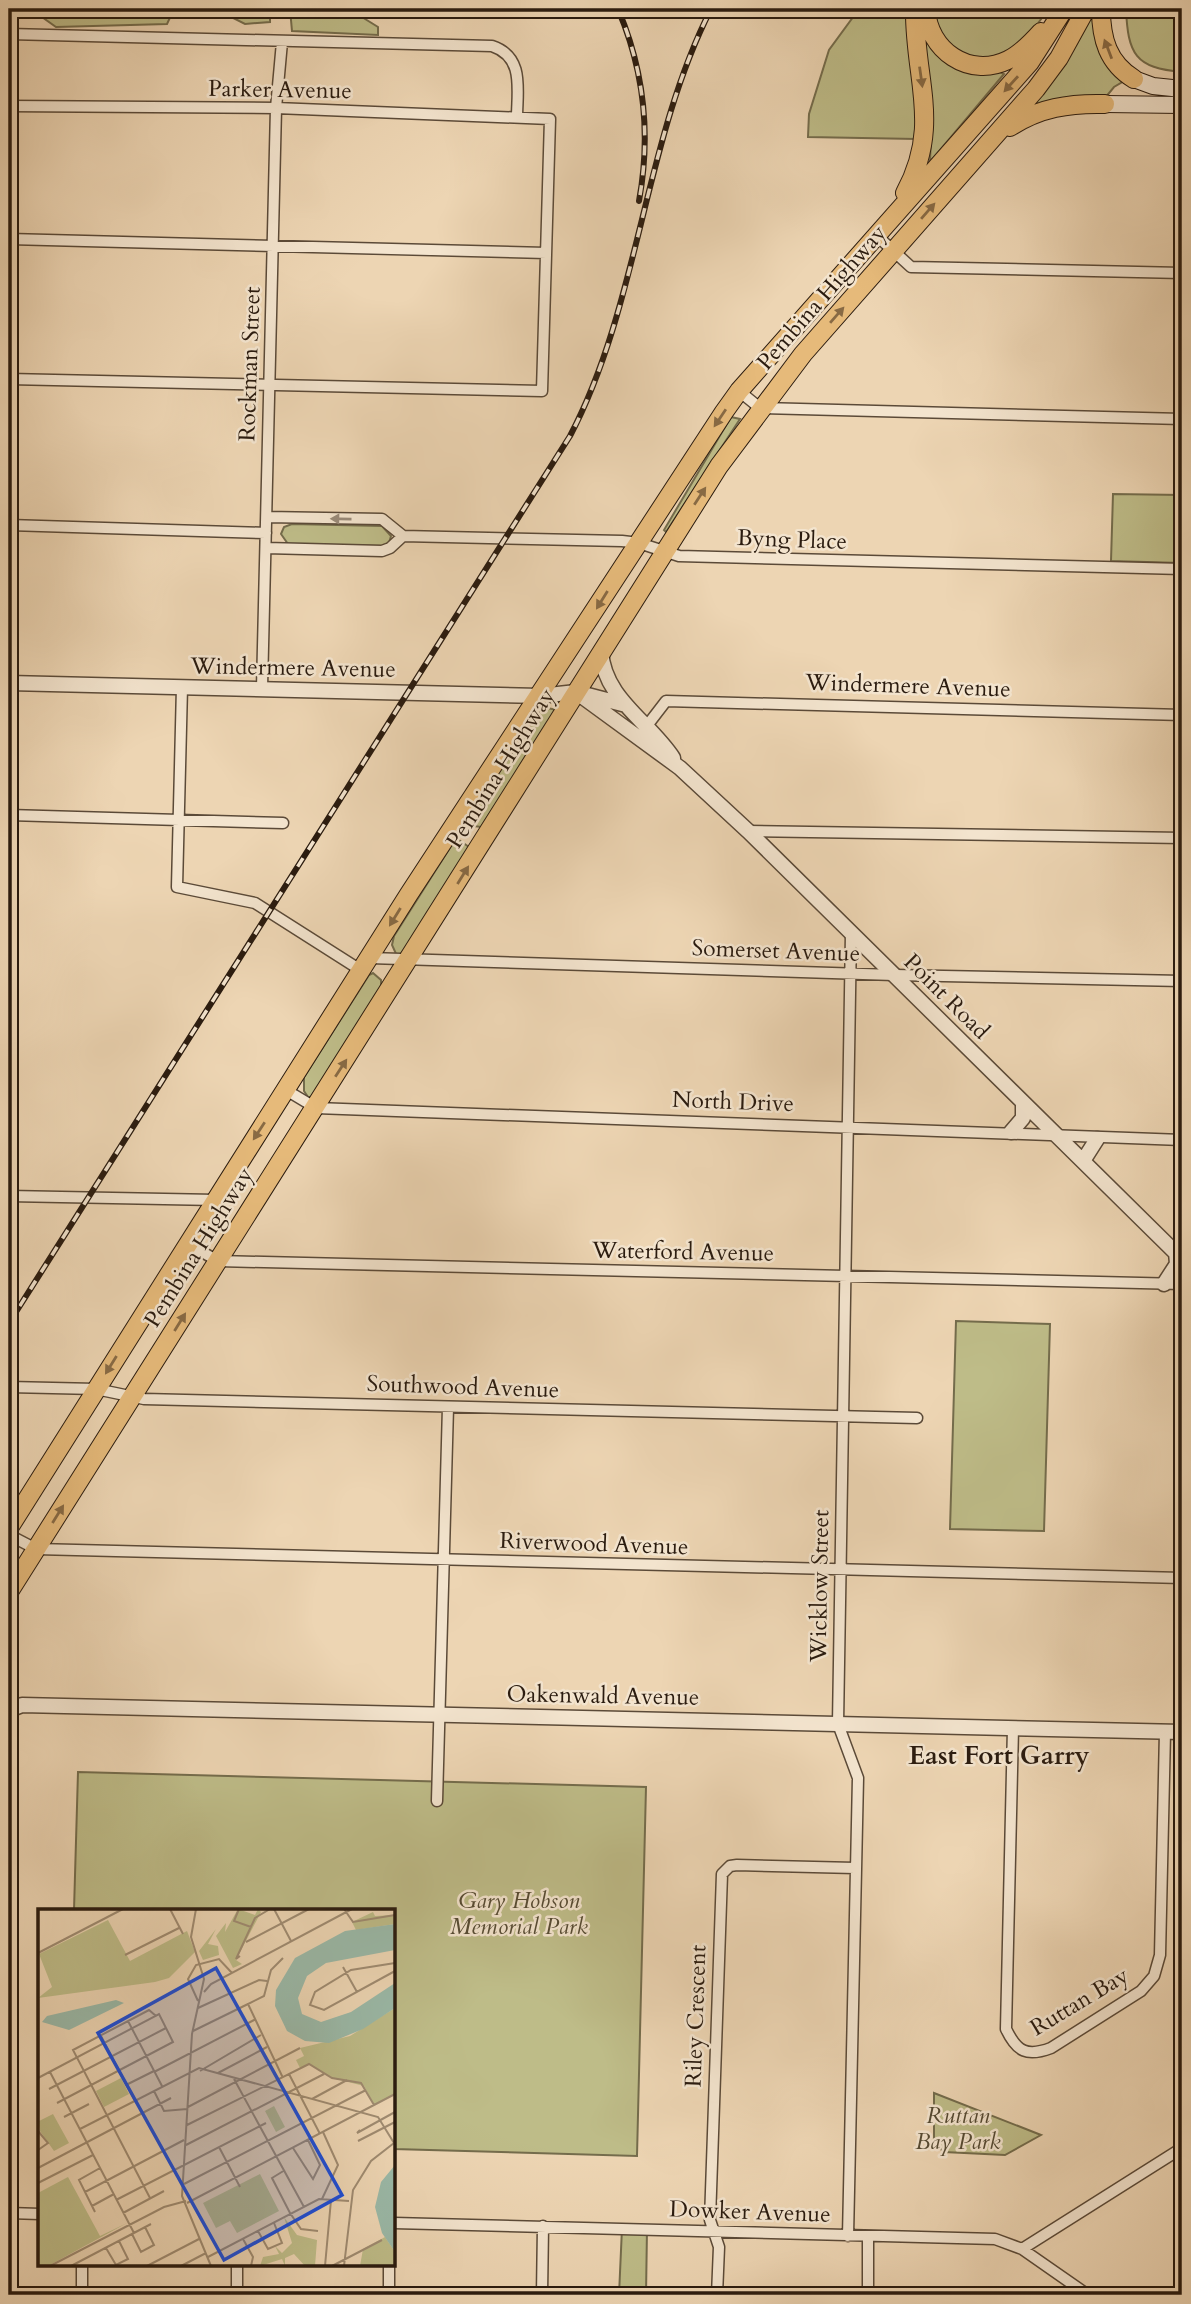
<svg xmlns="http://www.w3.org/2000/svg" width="1191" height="2304" viewBox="0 0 1191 2304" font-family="Cardo,serif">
<rect width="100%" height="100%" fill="#edd5b3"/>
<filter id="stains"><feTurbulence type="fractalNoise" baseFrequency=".00286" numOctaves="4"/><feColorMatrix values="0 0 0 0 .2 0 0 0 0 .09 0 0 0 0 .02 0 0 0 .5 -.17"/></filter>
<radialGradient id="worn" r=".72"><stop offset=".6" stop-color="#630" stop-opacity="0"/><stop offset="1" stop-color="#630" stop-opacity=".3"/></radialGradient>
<path fill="#bebc88" stroke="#746c4c" stroke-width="2" d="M 37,9 L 95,9 L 99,15 L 117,9 L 174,9 L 167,24 L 56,27 L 42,17 Z
M 230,9 L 270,9 L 270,22 L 245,24 L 229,16 Z
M 290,9 L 307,13 L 324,9 L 343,17 L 357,14 L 378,27 L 378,35 L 292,31 Z
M 859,9 L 907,9 L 920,118 L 916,139 L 808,137 L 809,114 L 829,50 Z
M 932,9 L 1048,9 C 1038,24 1021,49 1003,55 C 965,68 939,43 932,9 Z
M 1086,9 L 1101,9 L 1124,81 L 1114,87 L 1105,98 L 1031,114 L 1035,89 Z
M 1126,9 L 1182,9 L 1182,72 C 1135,68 1128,54 1126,9 Z
M 924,34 L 1004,74 L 930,162 L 931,136 Z
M 731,417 L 740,419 L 666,532 L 664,530 Z
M 1113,494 L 1182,495 L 1182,563 L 1111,561 Z
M 292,524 L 382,526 L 391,536 L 389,543 L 382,546 L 288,544 L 281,534 L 284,527 Z
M 547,708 L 557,710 L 481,827 L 474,826 L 471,814 L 536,714 Z
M 459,840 L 469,847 L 404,954 L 397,956 L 392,945 L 394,936 L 453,843 Z
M 373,973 L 381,980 L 381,989 L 313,1097 L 308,1097 L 304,1091 L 304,1077 L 369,975 Z
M 956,1321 L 1050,1324 L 1044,1531 L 950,1529 Z
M 78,1772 L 646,1787 L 637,2156 L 394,2149 L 394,1910 L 74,1910 Z
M 934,2093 L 1041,2135 L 1005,2155 L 944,2152 L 934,2143 Z
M 622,2228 L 647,2229 L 646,2295 L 619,2295 Z"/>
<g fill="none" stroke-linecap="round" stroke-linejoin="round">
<defs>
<path id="minor" d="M 9,34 L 492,46 C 525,57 517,90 517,118
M 9,106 L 276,108 L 550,119 L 542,391 L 9,379
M 876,235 L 911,267 L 1182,273
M 9,239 L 546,253
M 739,391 L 760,408 L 1182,419
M 267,517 L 382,519 L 403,536 L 622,541 L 639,543 L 679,556 L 1182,569
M 9,525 L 266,533
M 266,548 L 382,551 L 390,548 L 403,536
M 182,687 L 177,887 L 255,903 L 362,971
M 262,688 L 276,108 L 282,42
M 646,727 L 666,701 L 1182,715
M 9,815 L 283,823
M 748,831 L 1182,838
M 370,958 L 894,975 L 1182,981
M 286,1090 L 316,1108 L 1182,1140
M 9,1196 L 216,1200
M 188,1244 L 218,1261 L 1182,1284
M 9,1387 L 96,1389 L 144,1399 L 917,1418
M 9,1535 L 36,1549 L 1182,1578
M 1013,1728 L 1006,2029 C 1017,2052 1027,2057 1051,2048 L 1141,1991 L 1154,1976 L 1160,1955 L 1165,1732
M 437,1801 L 448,1407
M 9,2213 L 40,2214
M 394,2223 L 995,2239 L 1022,2249 L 1088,2295
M 848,2236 L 858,1778 L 838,1724 L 851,933
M 868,2236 L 868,2295
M 1022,2249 L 1182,2148
M 82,2295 L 82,2264
M 237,2295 L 237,2264
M 389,2295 L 389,2264
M 542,2295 L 543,2226
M 717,2295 L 719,2247 L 710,2220 L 722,1874 L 730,1866 L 737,1865 L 855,1868"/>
<path id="tertiary" d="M 601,651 C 604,699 649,721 673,758
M 9,683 L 540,696 L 576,692 L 626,705
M 576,692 L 680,768 L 748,831 L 1182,1259
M 1011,1132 L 1023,1118 L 1023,1103
M 1083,1161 L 1097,1139
M 1164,1284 L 1177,1264 L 1176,1252
M 9,1710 L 22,1705 L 1182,1732"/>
<path id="secondary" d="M 1134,79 L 1153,86 L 1182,89
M 1105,104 L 1182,105"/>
<path id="primary" d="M 926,9 C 928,50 969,79 1008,60 C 1021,54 1032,42 1041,32
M 1101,9 C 1101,39 1108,63 1134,79
M 1010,127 C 1039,108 1069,103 1105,104
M 905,193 C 942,125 914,79 915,9
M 9,1528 L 409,894 L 724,412 L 739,391 L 1030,62 L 1064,9
M 9,1592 L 719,466 L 803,354 L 1036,89 L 1059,58 L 1086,9"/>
</defs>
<use href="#minor" stroke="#5b4a38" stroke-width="13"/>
<use href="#tertiary" stroke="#5b4a38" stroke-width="17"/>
<use href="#secondary" stroke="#2a1b0f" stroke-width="18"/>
<use href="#primary" stroke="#2a1b0f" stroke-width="20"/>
<use href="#minor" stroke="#f3e4ce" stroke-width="10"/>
<use href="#tertiary" stroke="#f3e4ce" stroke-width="14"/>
<use href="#secondary" stroke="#f3e4ce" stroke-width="16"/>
<use href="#primary" stroke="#e6ba7a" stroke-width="18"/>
<defs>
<path id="rail" d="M 618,9 C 644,70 651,135 639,201
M 9,1323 L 570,436 C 640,302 643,143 711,9"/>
</defs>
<use href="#rail" stroke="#2a1b0f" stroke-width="6"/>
<use href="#rail" stroke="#f3e4ce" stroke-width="3.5" stroke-dasharray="10" stroke-linecap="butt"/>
</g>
<defs><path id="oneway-solid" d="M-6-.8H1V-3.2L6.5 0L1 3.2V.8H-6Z" transform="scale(1.75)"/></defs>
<g fill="#886a44">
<use href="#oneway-solid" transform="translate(1108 49) rotate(-111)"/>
<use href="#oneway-solid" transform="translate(921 77) rotate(82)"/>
<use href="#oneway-solid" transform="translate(1011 84) rotate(132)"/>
<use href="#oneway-solid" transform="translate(928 211) rotate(-49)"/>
<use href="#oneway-solid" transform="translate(837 315) rotate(-49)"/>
<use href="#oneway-solid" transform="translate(720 418) rotate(124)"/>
<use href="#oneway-solid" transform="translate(700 496) rotate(-57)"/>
<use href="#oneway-solid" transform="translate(602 600) rotate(122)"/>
<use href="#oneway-solid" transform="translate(463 875) rotate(-58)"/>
<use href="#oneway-solid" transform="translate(395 917) rotate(122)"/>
<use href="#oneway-solid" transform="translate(341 1068) rotate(-57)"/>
<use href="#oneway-solid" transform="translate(259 1131) rotate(123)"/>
<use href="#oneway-solid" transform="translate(180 1322) rotate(-58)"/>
<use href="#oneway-solid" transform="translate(111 1365) rotate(122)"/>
<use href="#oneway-solid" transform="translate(58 1514) rotate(-58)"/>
</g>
<use fill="#998a78" href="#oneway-solid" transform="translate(341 519) rotate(-179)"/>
<g text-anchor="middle" stroke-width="5" stroke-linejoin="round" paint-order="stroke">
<g font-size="23" fill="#2a1b0f" stroke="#f3e4ce">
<text transform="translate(280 89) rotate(1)" y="8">Parker Avenue</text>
<text transform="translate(821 297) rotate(-49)" y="8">Pembina Highway</text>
<text transform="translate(249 364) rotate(-88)" y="8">Rockman Street</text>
<text transform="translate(792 539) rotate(2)" y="8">Byng Place</text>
<text transform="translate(293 667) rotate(1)" y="8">Windermere Avenue</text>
<text transform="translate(908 685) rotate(2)" y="8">Windermere Avenue</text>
<text transform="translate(500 768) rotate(-58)" y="8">Pembina Highway</text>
<text transform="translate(776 950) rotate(2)" y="8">Somerset Avenue</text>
<text transform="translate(947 996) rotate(45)" y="8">Point Road</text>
<text transform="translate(733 1101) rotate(2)" y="8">North Drive</text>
<text transform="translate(198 1247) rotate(-58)" y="8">Pembina Highway</text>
<text transform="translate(683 1251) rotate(1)" y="8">Waterford Avenue</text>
<text transform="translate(463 1386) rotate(2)" y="8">Southwood Avenue</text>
<text transform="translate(594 1543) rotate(2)" y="8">Riverwood Avenue</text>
<text transform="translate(819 1586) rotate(-89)" y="8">Wicklow Street</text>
<text transform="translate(603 1695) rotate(1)" y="8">Oakenwald Avenue</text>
<text transform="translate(1079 2001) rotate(-31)" y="8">Ruttan Bay</text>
<text transform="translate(695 2016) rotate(-88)" y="8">Riley Crescent</text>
<text transform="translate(750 2211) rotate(2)" y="8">Dowker Avenue</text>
</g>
<g font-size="23" font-style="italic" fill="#564b33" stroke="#f3e4ce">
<text x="519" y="1908">Gary Hobson<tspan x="519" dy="26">Memorial Park</tspan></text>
<text x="958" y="2123">Ruttan<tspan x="958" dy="26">Bay Park</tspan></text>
</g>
<g font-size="26" font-weight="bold" fill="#2a1b0f" stroke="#f3e4ce">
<text x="999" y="1764">East Fort Garry</text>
</g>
</g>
<g transform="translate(38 1909)">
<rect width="357" height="357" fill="#edd5b3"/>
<path d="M 200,0 L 217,6 L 220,0 L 223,3 L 198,51 L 204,55 L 195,59 L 178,27 L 188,14 L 187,23 ZM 335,3 L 337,7 L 357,6 L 357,15 L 318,21 L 314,13 ZM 70,11 L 92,52 L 149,22 L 157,43 L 131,69 L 117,73 L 0,89 L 14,78 L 1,45 ZM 178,20 L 170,35 L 180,37 L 181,46 L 165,51 L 161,42 ZM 357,99 L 357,185 L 336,196 L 326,177 L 294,169 L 271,155 L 262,159 L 258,151 L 266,147 L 262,139 L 312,127 ZM 83,169 L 91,185 L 66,198 L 58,182 ZM 236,197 L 247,218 L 238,223 L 227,202 ZM 15,205 L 31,234 L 16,242 L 2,222 L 1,212 ZM 222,265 L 241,302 L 199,324 L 192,312 L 178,319 L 165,294 ZM 30,268 L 62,327 L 89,314 L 10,357 L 0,357 L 0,284 ZM 246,308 L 259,326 L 279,331 L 277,357 L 267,357 L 256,345 L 247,349 L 247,357 L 244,350 L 222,357 L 225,348 L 241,345 L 237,337 L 244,344 L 254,334 ZM 347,328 L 357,343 L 357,357 L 322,357 L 325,340 Z" fill="#bebc88"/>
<path d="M 357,15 L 357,41 L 288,54 L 269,67 L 260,89 L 264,105 L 283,113 L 313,103 L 357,74 L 357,99 L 325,120 L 291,134 L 267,132 L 249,122 L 237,97 L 238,81 L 257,49 L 307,22 ZM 78,91 L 86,94 L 31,121 L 4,113 L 9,107 ZM 357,256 L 357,343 L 344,324 L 337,298 L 343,273 Z" fill="#9ab9a8"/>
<path fill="none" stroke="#9f8b71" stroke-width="2" d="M 132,0 L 145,25M 158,0 L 153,28 L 166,70 L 154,125 L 144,287 L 173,357M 201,0 L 196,12 L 213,18M 236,0 L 253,32M 306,0 L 315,13 L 357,6M 208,33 L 271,0M 0,44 L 85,0M 87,46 L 141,19M 202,47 L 198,50 L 217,9 L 232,0M 245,49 L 233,61 L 226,87 L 210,95 L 245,169M 357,54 L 313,61 L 277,83 L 272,96 L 286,101 L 357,62M 305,58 L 319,83M 166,83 L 173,75 L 314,0M 160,92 L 150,70 L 158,56 L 181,50 L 194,64M 160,99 L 221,71 L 229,72M 90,112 L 124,177M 155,122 L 210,95M 63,127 L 97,192M 162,162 L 223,126M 12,163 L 96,324M 116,163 L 218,110M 180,164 L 229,138M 251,165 L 282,225M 0,169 L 121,105 L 135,133 L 19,194M 196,170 L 266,298M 88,176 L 116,162M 11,180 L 128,119M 116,182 L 126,202 L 149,200M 274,190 L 309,171M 150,198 L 262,139M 26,208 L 51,195M 149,216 L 271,155 L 294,169 L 323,174 L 336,196M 42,220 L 161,159 L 340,208 L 356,234M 322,221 L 319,224 L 357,203M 0,222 L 10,234 L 0,241M 320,232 L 357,213M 148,236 L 286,165M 181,238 L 202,278M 255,239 L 275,270 L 282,256 L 270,231M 0,259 L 133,189M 247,261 L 234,269 L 252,304 L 263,320 L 280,322M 0,274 L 55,246M 146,275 L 328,181M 47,283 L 146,231M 112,289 L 35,141 L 111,101 L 118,107M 284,290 L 300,256 L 285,223M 78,291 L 228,214M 149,294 L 357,185M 54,297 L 76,285M 57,303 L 41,271 L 62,259M 85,304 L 126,282M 220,322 L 230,340 L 244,334 L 236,314M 94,325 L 103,343 L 116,336 L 107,318M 205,330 L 215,348 L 213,357M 68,339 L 78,356 L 90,350 L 81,332M 170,348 L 281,290 L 311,292M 12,357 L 126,298 L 148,292M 33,357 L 113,315M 109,357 L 161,330M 143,357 L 168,344M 287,357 L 293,291M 294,357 L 344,331M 306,357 L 315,281 L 333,252 L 356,234"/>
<path fill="#1d4ed8" fill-opacity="0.15" stroke="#1d4ed8" stroke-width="3.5" d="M 178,59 L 304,286 L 186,351 L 60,124 Z"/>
<rect width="357" height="357" fill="none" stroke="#2a1b0f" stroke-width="3.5"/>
</g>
<rect width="1191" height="2304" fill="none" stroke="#edd5b3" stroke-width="35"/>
<rect x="10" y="10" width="1170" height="2283" fill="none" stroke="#2a1b0f" stroke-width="3.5"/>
<rect x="18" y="18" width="1156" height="2269" fill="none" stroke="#2a1b0f" stroke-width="2"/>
<rect width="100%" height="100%" filter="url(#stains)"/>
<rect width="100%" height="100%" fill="url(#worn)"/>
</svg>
